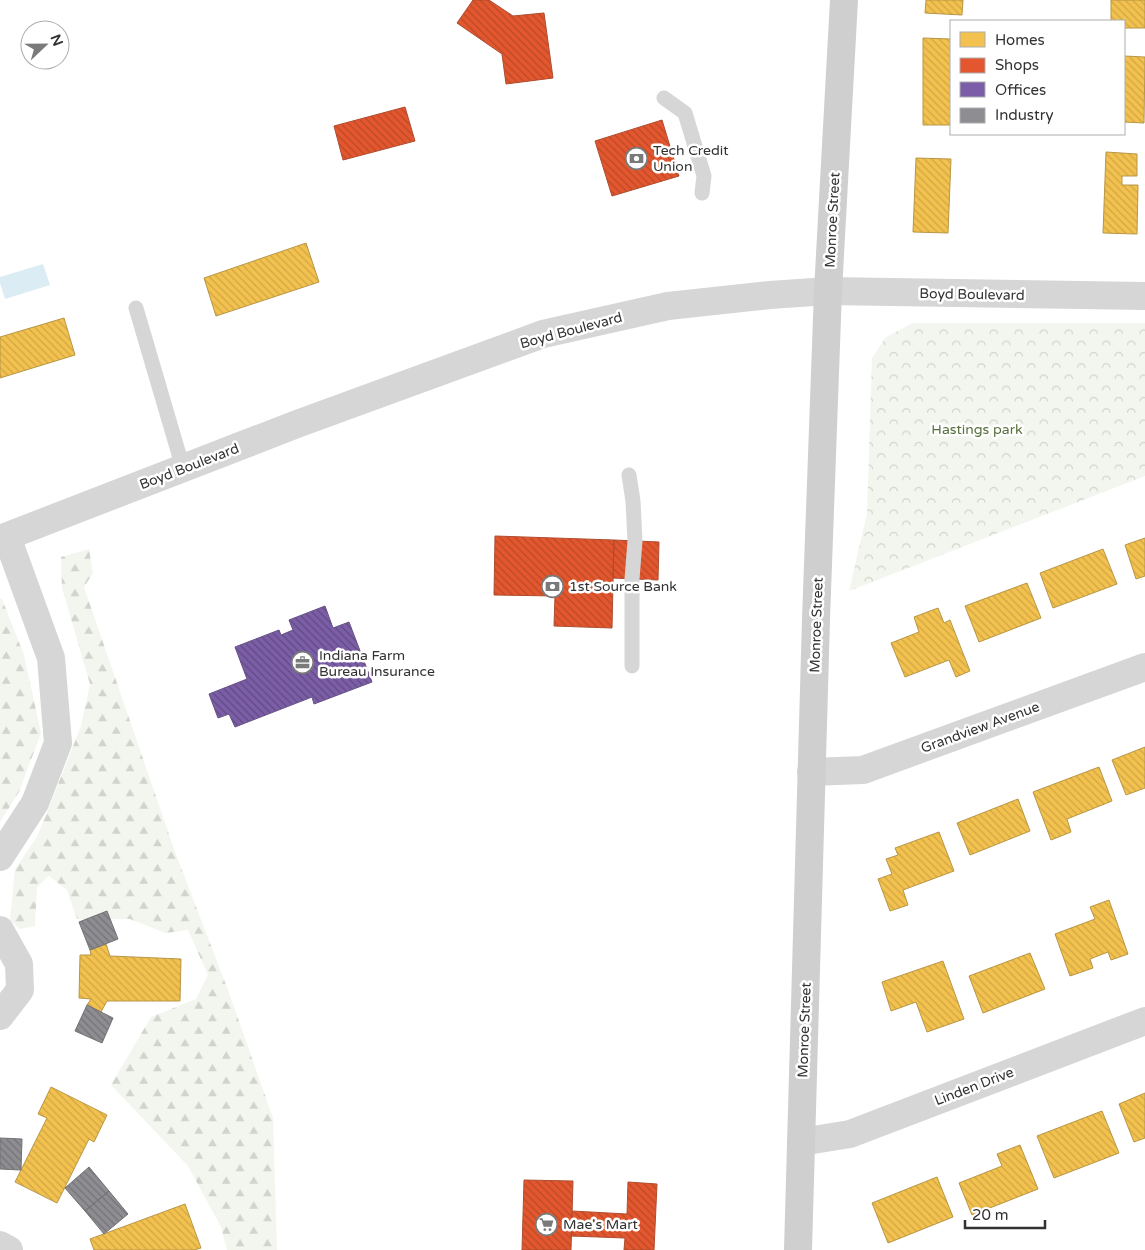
<svg xmlns="http://www.w3.org/2000/svg" width="1145" height="1250" viewBox="0 0 1145 1250" font-family="'Varela Round',sans-serif">
<defs>
<pattern id="forest-firs" width="22" height="20" patternUnits="userSpaceOnUse" patternTransform="scale(1.25)"><rect width="22" height="20" fill="#f3f6ee"/><path d="M5 1l3.5 6h-7zM16 11l3.5 6h-7z" fill="#d1d3cd"/></pattern>
<pattern id="park-crowns" width="20" height="18" patternUnits="userSpaceOnUse" patternTransform="scale(1.25)"><rect width="20" height="18" fill="#f3f6ee"/><path d="M2 6a3 3 0 1 1 6 0M12 15a3 3 0 1 1 6 0" fill="none" stroke="#d1d3cd"/></pattern>
<pattern id="homes-back-hatch" width="6" height="6" patternUnits="userSpaceOnUse" patternTransform="scale(1.25)"><rect width="6" height="6" fill="#f2c14e"/><path d="M-1 5l2 2M0 0l6 6M5-1l2 2" fill="none" stroke="#d0a645"/></pattern>
<pattern id="shops-back-hatch" width="6" height="6" patternUnits="userSpaceOnUse" patternTransform="scale(1.25)"><rect width="6" height="6" fill="#e4572e"/><path d="M-1 5l2 2M0 0l6 6M5-1l2 2" fill="none" stroke="#b94928"/></pattern>
<pattern id="offices-back-hatch" width="6" height="6" patternUnits="userSpaceOnUse" patternTransform="scale(1.25)"><rect width="6" height="6" fill="#7b5ea7"/><path d="M-1 5l2 2M0 0l6 6M5-1l2 2" fill="none" stroke="#604a81"/></pattern>
<pattern id="industry-back-hatch" width="6" height="6" patternUnits="userSpaceOnUse" patternTransform="scale(1.25)"><rect width="6" height="6" fill="#8d8d92"/><path d="M-1 5l2 2M0 0l6 6M5-1l2 2" fill="none" stroke="#747478"/></pattern>
</defs>
<rect width="100%" height="100%" fill="#fff"/>
<path fill="url(#forest-firs)" d="M 89,549 L 93,573 L 84,587 L 174,849 L 228,990 L 273,1118 L 277,1250 L 227,1250 L 221,1227 L 188,1166 L 111,1085 L 151,1017 L 196,999 L 208,975 L 188,930 L 165,933 L 130,919 L 77,919 L 67,890 L 49,876 L 37,887 L 35,926 L 20,929 L 10,920 L 15,869 L 38,835 L 81,726 L 90,684 L 62,588 L 61,557 Z
M 0,598 L 2,599 L 24,655 L 41,733 L 19,792 L 0,822 Z"/>
<path fill="url(#park-crowns)" d="M 913,323 L 1145,323 L 1145,476 L 849,591 L 867,514 L 872,358 L 886,337 Z"/>
<path fill="#dcecf4" d="M 43,264 L 50,285 L 5,299 L 0,283 L 0,277 Z"/>
<path fill="url(#homes-back-hatch)" stroke="#b89646" d="M 926,0 L 963,0 L 962,15 L 925,13 Z
M 1111,0 L 1145,0 L 1145,28 L 1124,28 L 1124,21 L 1111,21 Z
M 923,38 L 951,39 L 951,125 L 923,125 Z
M 1124,56 L 1145,57 L 1144,123 L 1124,122 Z
M 1106,152 L 1137,154 L 1137,176 L 1122,176 L 1122,185 L 1138,185 L 1137,234 L 1103,233 Z
M 916,158 L 951,159 L 948,233 L 913,232 Z
M 306,243 L 319,282 L 216,316 L 204,278 Z
M 64,318 L 75,355 L 0,378 L 0,337 Z
M 1145,538 L 1145,576 L 1136,579 L 1125,545 Z
M 1103,549 L 1117,584 L 1053,608 L 1040,573 Z
M 1027,583 L 1041,618 L 979,642 L 965,606 Z
M 938,608 L 944,623 L 950,620 L 970,671 L 956,677 L 949,660 L 905,677 L 891,643 L 919,632 L 914,617 Z
M 1145,747 L 1145,788 L 1126,795 L 1112,760 Z
M 1099,767 L 1112,801 L 1067,819 L 1071,832 L 1051,840 L 1033,792 Z
M 1018,799 L 1030,831 L 970,855 L 957,823 Z
M 939,832 L 954,871 L 903,890 L 908,905 L 890,911 L 878,879 L 892,874 L 886,859 L 898,855 L 895,848 Z
M 1109,900 L 1128,954 L 1111,960 L 1108,952 L 1090,959 L 1093,968 L 1070,976 L 1055,934 L 1095,919 L 1090,907 Z
M 106,944 L 110,956 L 181,959 L 180,1001 L 107,1001 L 101,1012 L 87,1005 L 91,999 L 79,998 L 80,955 L 91,955 L 90,950 Z
M 1030,953 L 1045,989 L 983,1013 L 969,976 Z
M 943,961 L 964,1019 L 927,1032 L 916,1002 L 891,1011 L 882,982 Z
M 51,1087 L 107,1115 L 94,1142 L 89,1139 L 57,1203 L 15,1182 L 47,1118 L 38,1114 Z
M 1145,1093 L 1145,1138 L 1134,1142 L 1119,1104 Z
M 1102,1111 L 1119,1153 L 1054,1178 L 1037,1136 Z
M 1020,1145 L 1038,1189 L 972,1215 L 959,1183 L 1002,1166 L 997,1154 Z
M 937,1177 L 953,1217 L 888,1243 L 872,1203 Z
M 185,1204 L 201,1248 L 194,1250 L 94,1250 L 90,1239 Z"/>
<path fill="url(#shops-back-hatch)" stroke="#af4c2f" d="M 473,0 L 489,0 L 513,16 L 544,13 L 553,78 L 506,84 L 502,54 L 457,23 Z
M 405,107 L 415,141 L 343,160 L 334,126 Z
M 662,120 L 679,176 L 612,196 L 595,141 Z
M 495,536 L 614,540 L 612,628 L 554,626 L 555,596 L 494,595 Z
M 614,540 L 659,542 L 658,580 L 613,578 Z
M 524,1180 L 573,1181 L 571,1250 L 522,1250 Z
M 628,1182 L 657,1184 L 654,1250 L 624,1250 L 625,1238 L 571,1236 L 572,1211 L 627,1214 Z"/>
<path fill="url(#offices-back-hatch)" stroke="#655184" d="M 325,606 L 333,628 L 349,622 L 372,682 L 314,704 L 312,697 L 235,727 L 229,714 L 218,718 L 209,694 L 247,679 L 235,647 L 279,630 L 281,635 L 293,630 L 289,620 Z"/>
<path fill="url(#industry-back-hatch)" stroke="#727275" d="M 107,911 L 118,939 L 90,950 L 79,922 Z
M 87,1005 L 113,1018 L 102,1043 L 75,1031 Z
M 0,1138 L 22,1139 L 21,1170 L 0,1169 Z
M 89,1167 L 109,1191 L 85,1211 L 65,1188 Z
M 109,1191 L 128,1214 L 104,1234 L 85,1211 Z"/>
<g fill="none" stroke-linecap="round" stroke-linejoin="round">
<path stroke="#d6d6d6" stroke-width="15" d="M 664,98 L 685,113 L 704,176 L 702,193
M 136,308 L 183,468
M 629,475 L 633,501 L 635,541 L 632,579 L 632,666"/>
<path stroke="#d6d6d6" stroke-width="28" d="M 811,772 L 863,770 L 1145,667
M 0,857 L 35,803 L 58,743 L 51,658 L 7,537
M 0,930 L 19,964 L 20,990 L 0,1016
M 801,1142 L 850,1134 L 1145,1021
M 0,1245 L 9,1250"/>
<path stroke="#d6d6d6" stroke-width="28" d="M 0,539 L 297,424 L 543,334 L 668,306 L 770,295 L 828,291 L 1145,296"/>
<path stroke="#cfcfcf" stroke-width="28" d="M 798,1250 L 816,619 L 828,291 L 844,0"/>
</g>
<defs>
<symbol id="bank-ring" viewBox="-11 -11 22 22"><circle r="9.5" fill="#fff" stroke="#7a7a7a" stroke-width="1.5"/><path d="M-6-4H6V4H-6ZM0-2.3a2.3 2.3 0 1 0 0 4.6a2.3 2.3 0 1 0 0-4.6Z" fill="#7a7a7a"/></symbol>
<symbol id="office-ring" viewBox="-11 -11 22 22"><circle r="9.5" fill="#fff" stroke="#7a7a7a" stroke-width="1.5"/><path d="M-6-3h4V-5.5h4V-3h4V5H-6ZM-1-4.5V-3h2v-1.5ZM-6 0V1H6V0Z" fill="#7a7a7a"/></symbol>
<symbol id="supermarket-ring" viewBox="-11 -11 22 22"><circle r="9.5" fill="#fff" stroke="#7a7a7a" stroke-width="1.5"/><path d="M-6-5.5h2.5l.6 2H6L4.5 2H-2.5L-4.4-4H-6ZM-1.5 3.2a1.3 1.3 0 1 0 .1 0ZM3 3.2a1.3 1.3 0 1 0 .1 0Z" fill="#7a7a7a"/></symbol>
</defs>
<g fill-rule="evenodd">
<use href="#bank-ring" x="624" y="146" width="25" height="25"/>
<use href="#bank-ring" x="540" y="574" width="25" height="25"/>
<use href="#office-ring" x="290" y="650" width="25" height="25"/>
<use href="#supermarket-ring" x="534" y="1212" width="25" height="25"/>
</g>
<g text-anchor="middle" stroke-width="5" stroke-linejoin="round" paint-order="stroke">
<g font-size="14" fill="#323232" stroke="#fff" text-anchor="start">
<text x="653" y="155">Tech Credit<tspan x="653" dy="16">Union</tspan></text>
<text x="569" y="591">1st Source Bank</text>
<text x="319" y="660">Indiana Farm<tspan x="319" dy="16">Bureau Insurance</tspan></text>
<text x="563" y="1229">Mae's Mart</text>
</g>
<g font-size="14" fill="#323232" stroke="#fff">
<text transform="translate(832 220) rotate(-87)" y="5">Monroe Street</text>
<text transform="translate(972 294) rotate(1)" y="5">Boyd Boulevard</text>
<text transform="translate(571 330) rotate(-15)" y="5">Boyd Boulevard</text>
<text transform="translate(189 466) rotate(-21)" y="5">Boyd Boulevard</text>
<text transform="translate(816 625) rotate(-88)" y="5">Monroe Street</text>
<text transform="translate(980 727) rotate(-20)" y="5">Grandview Avenue</text>
<text transform="translate(804 1030) rotate(-88)" y="5">Monroe Street</text>
<text transform="translate(974 1086) rotate(-21)" y="5">Linden Drive</text>
</g>
<g font-size="14" fill="#58713d" stroke="#fff">
<text x="977" y="434">Hastings park</text>
</g>
</g>
<rect x="950" y="20" width="175" height="115" fill="#ffffff" stroke="#adadad"/>
<rect x="960" y="32" width="25" height="15" fill="#f2c14e" stroke="#adadad"/>
<text x="995" y="45" font-size="15" fill="#323232">Homes</text>
<rect x="960" y="58" width="25" height="15" fill="#e4572e" stroke="#adadad"/>
<text x="995" y="70" font-size="15" fill="#323232">Shops</text>
<rect x="960" y="82" width="25" height="15" fill="#7b5ea7" stroke="#adadad"/>
<text x="995" y="95" font-size="15" fill="#323232">Offices</text>
<rect x="960" y="108" width="25" height="15" fill="#8d8d92" stroke="#adadad"/>
<text x="995" y="120" font-size="15" fill="#323232">Industry</text>
<g transform="translate(45 45) rotate(68)"><circle r="24" fill="#ffffff" stroke="#adadad"/>
<path d="M0-4L9 19L0 12L-9 19Z" fill="#7a7a7a"/>
<text y="-8" font-size="14" font-weight="bold" text-anchor="middle" fill="#323232">N</text>
</g>
<path d="M965 1220v8h80v-8" fill="none" stroke="#323232" stroke-width="2.5"/>
<text x="972" y="1220" font-size="15" fill="#323232" stroke="#ffffff" stroke-width="4" paint-order="stroke">20 m</text>
</svg>
